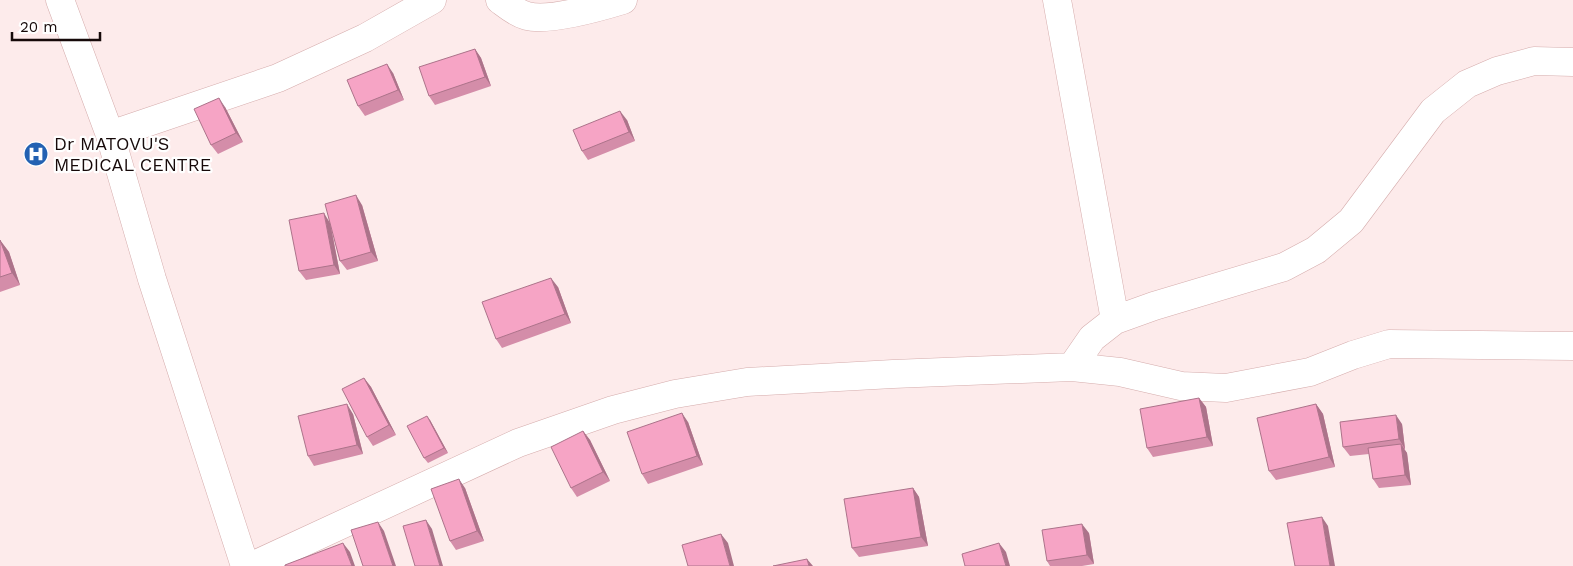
<svg xmlns="http://www.w3.org/2000/svg" width="1573" height="566" viewBox="0 0 1573 566" font-family="'Work Sans',sans-serif">
<rect width="100%" height="100%" fill="#fdebeb"/>
<g fill="none" stroke-linecap="round" stroke-linejoin="round">
<defs>
<path id="minor" d="M 60,0 L 110,135 L 152,279 L 245,566
M 500,0 C 508,6 516,13 527,16 C 549,22 600,7 623,0
M 1057,0 L 1115,320
M 110,135 L 278,78 L 365,38 L 432,0
M 1072,367 L 1092,338 L 1115,320 L 1154,306 L 1284,267 L 1316,250 L 1351,221 L 1433,111 L 1467,84 L 1497,71 L 1534,61 L 1573,62
M 252,566 L 518,443 L 613,410 L 675,394 L 747,382 L 893,374 L 1072,367 L 1120,372 L 1181,386 L 1226,388 L 1310,372 L 1353,355 L 1389,344 L 1573,346"/>
</defs>
<use href="#minor" stroke="#d5acac" stroke-width="29"/>
<use href="#minor" stroke="#fff" stroke-width="28"/>
</g>
<path fill="#d48da9" d="M 475,49 L 481,58 L 491,86 L 435,105 L 429,96 Z
M 393,73 L 404,100 L 365,116 L 358,106 Z
M 225,107 L 243,142 L 218,154 L 211,145 Z
M 627,120 L 635,141 L 588,160 L 582,151 Z
M 362,205 L 378,261 L 347,270 L 340,261 L 331,226 L 340,274 L 306,280 L 299,271 L 330,222 Z
M 0,240 L 9,252 L 20,285 L 0,292 Z
M 558,287 L 571,323 L 502,348 L 496,339 Z
M 364,378 L 371,387 L 396,435 L 373,446 L 367,437 Z
M 1199,398 L 1206,407 L 1213,446 L 1153,457 L 1147,448 Z
M 1316,404 L 1323,414 L 1335,467 L 1276,480 L 1269,471 Z
M 353,414 L 363,454 L 314,466 L 308,456 Z
M 430,420 L 448,453 L 428,463 L 424,458 Z
M 688,422 L 703,465 L 648,484 L 642,474 Z
M 1402,424 L 1405,449 L 1404,449 L 1407,453 L 1411,485 L 1379,488 L 1373,479 L 1369,454 L 1350,456 L 1343,447 Z
M 583,431 L 590,440 L 610,481 L 577,497 L 571,488 Z
M 465,488 L 484,541 L 456,550 L 450,541 Z
M 913,488 L 919,497 L 928,546 L 859,557 L 852,548 Z
M 1089,533 L 1094,564 L 1082,566 L 1050,566 L 1047,561 Z"/>
<path fill="#ac738a" d="M 475,49 L 481,58 L 491,86 L 485,77 Z
M 387,64 L 393,73 L 404,100 L 398,90 Z
M 219,98 L 225,107 L 243,142 L 236,133 Z
M 620,111 L 627,120 L 635,141 L 629,132 Z
M 356,195 L 362,205 L 378,261 L 371,252 Z
M 324,213 L 330,223 L 340,274 L 334,265 Z
M 0,240 L 9,252 L 20,285 L 12,273 Z
M 551,278 L 558,287 L 571,323 L 565,314 Z
M 364,378 L 371,387 L 396,435 L 389,425 Z
M 1199,398 L 1206,407 L 1213,446 L 1207,437 Z
M 347,404 L 353,414 L 363,454 L 357,445 Z
M 1316,404 L 1323,414 L 1335,467 L 1329,457 Z
M 682,413 L 688,422 L 703,465 L 697,456 Z
M 1396,415 L 1402,424 L 1405,449 L 1399,439 Z
M 427,416 L 430,420 L 448,453 L 444,448 Z
M 583,431 L 590,440 L 610,481 L 603,472 Z
M 1401,444 L 1407,453 L 1411,485 L 1405,475 Z
M 459,479 L 465,488 L 484,541 L 477,531 Z
M 913,488 L 919,497 L 928,546 L 921,537 Z
M 1322,517 L 1328,526 L 1335,566 L 1330,566 Z
M 426,520 L 432,529 L 443,566 L 440,566 Z
M 378,522 L 384,531 L 396,566 L 393,566 Z
M 1082,524 L 1089,533 L 1094,564 L 1087,555 Z
M 721,534 L 728,543 L 734,566 L 730,566 Z
M 343,543 L 350,552 L 355,566 L 352,566 Z
M 999,543 L 1006,552 L 1010,566 L 1006,566 Z
M 807,559 L 813,566 L 809,566 Z"/>
<path fill="#f6a4c5" stroke="#ac738a" d="M 475,49 L 485,77 L 429,96 L 419,67 Z
M 387,64 L 398,90 L 358,106 L 347,80 Z
M 219,98 L 236,133 L 211,145 L 194,109 Z
M 620,111 L 629,132 L 582,151 L 573,130 Z
M 356,195 L 371,252 L 340,261 L 325,204 Z
M 324,213 L 334,265 L 299,271 L 289,220 Z
M 0,240 L 12,273 L 0,277 Z
M 551,278 L 565,314 L 496,339 L 482,302 Z
M 364,378 L 389,425 L 367,437 L 342,389 Z
M 1199,398 L 1207,437 L 1147,448 L 1140,409 Z
M 347,404 L 357,445 L 308,456 L 298,416 Z
M 1316,404 L 1329,457 L 1269,471 L 1257,418 Z
M 682,413 L 697,456 L 642,474 L 627,432 Z
M 1396,415 L 1399,439 L 1343,447 L 1340,422 Z
M 427,416 L 444,448 L 424,458 L 407,426 Z
M 583,431 L 603,472 L 571,488 L 551,447 Z
M 1401,444 L 1405,475 L 1373,479 L 1368,448 Z
M 459,479 L 477,531 L 450,541 L 431,489 Z
M 913,488 L 921,537 L 852,548 L 844,499 Z
M 1322,517 L 1330,566 L 1295,566 L 1287,523 Z
M 426,520 L 440,566 L 415,566 L 403,526 Z
M 378,522 L 393,566 L 363,566 L 351,530 Z
M 1082,524 L 1087,555 L 1047,561 L 1042,530 Z
M 721,534 L 730,566 L 688,566 L 682,545 Z
M 343,543 L 352,566 L 285,566 L 285,565 Z
M 999,543 L 1006,566 L 965,566 L 962,554 Z
M 807,559 L 809,566 L 773,566 Z"/>
<defs>
<symbol id="hospital-disc" viewBox="-11 -11 22 22"><circle r="9.5" fill="#2361b2" stroke="#fff"/><path d="M-5-5h3v3.5h4V-5h3V5h-3V1.5h-4V5h-3Z" fill="#fff"/></symbol>
</defs>
<g fill-rule="evenodd">
<use href="#hospital-disc" x="22" y="140" width="28" height="28"/>
</g>
<g text-anchor="middle" stroke-width="4.5" stroke-linejoin="round" paint-order="stroke">
<g font-size="18" fill="#160909" stroke="#fff" text-anchor="start">
<text x="54" y="150">Dr MATOVU'S<tspan x="54" dy="21">MEDICAL CENTRE</tspan></text>
</g>
</g>
<path d="M12 32v8h88v-8" fill="none" stroke="#160909" stroke-width="2.5"/>
<text x="20" y="32" font-size="15" fill="#160909" stroke="#ffffff" stroke-width="4" paint-order="stroke">20 m</text>
</svg>
